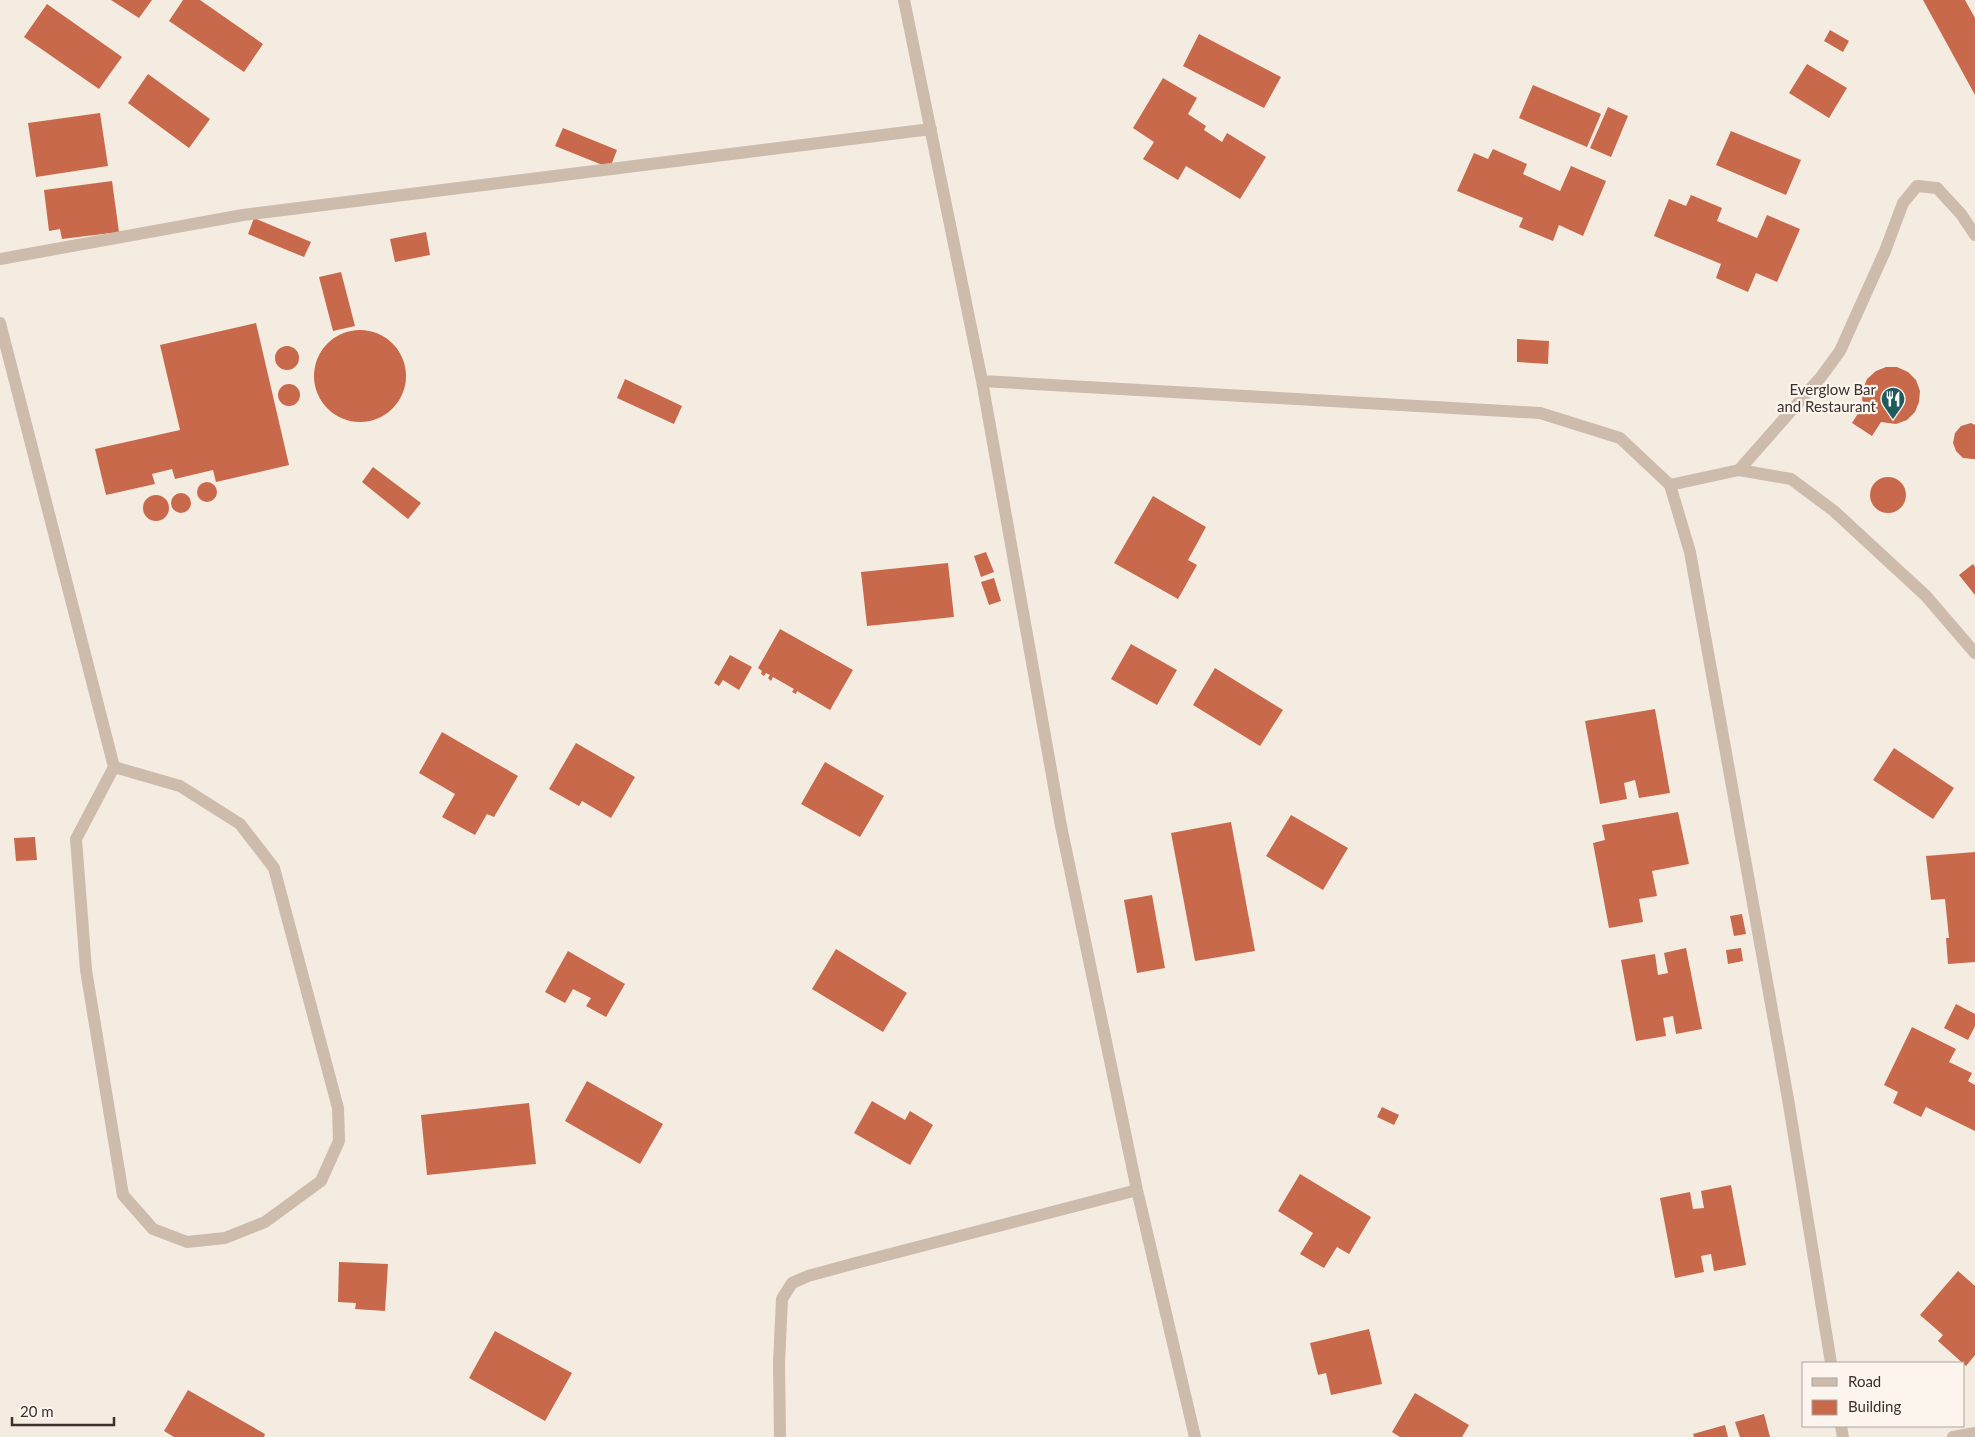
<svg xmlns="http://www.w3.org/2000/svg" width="1975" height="1437" viewBox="0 0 1975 1437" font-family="Lato,sans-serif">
<rect width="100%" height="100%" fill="#f4ebe1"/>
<path fill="#c8694b" d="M 111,0 L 152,0 L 139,18 Z
M 183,0 L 200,0 L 263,44 L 244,72 L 169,21 Z
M 1923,0 L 1965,0 L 1975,18 L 1975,95 Z
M 47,4 L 122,57 L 99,89 L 24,37 Z
M 1830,30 L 1849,41 L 1843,52 L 1824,41 Z
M 1199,34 L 1281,77 L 1264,108 L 1183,66 Z
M 1807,64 L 1847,88 L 1829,118 L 1789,93 Z
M 148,74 L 210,119 L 189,148 L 128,103 Z
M 1163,78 L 1197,98 L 1188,114 L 1206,126 L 1204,130 L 1222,142 L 1227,133 L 1266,157 L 1240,199 L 1186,166 L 1178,180 L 1143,159 L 1154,142 L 1133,128 Z
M 1533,85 L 1601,114 L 1587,147 L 1519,118 Z
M 1608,107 L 1628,116 L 1611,157 L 1590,148 Z
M 100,113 L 108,166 L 36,177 L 28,123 Z
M 563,128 L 617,150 L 610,168 L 555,146 Z
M 1731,131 L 1801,160 L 1786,195 L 1716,165 Z
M 1493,149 L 1527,164 L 1523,174 L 1560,191 L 1571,166 L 1606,181 L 1583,236 L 1559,225 L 1553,241 L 1519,227 L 1523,218 L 1457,191 L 1474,153 L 1488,159 Z
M 112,181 L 119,232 L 62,239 L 60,229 L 49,231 L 44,190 Z
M 1691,195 L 1722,208 L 1717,221 L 1757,238 L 1767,215 L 1800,229 L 1777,282 L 1756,273 L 1748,292 L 1716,278 L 1721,264 L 1654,236 L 1669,199 L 1686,206 Z
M 254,218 L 311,242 L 304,257 L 248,234 Z
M 426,232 L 430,255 L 395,262 L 390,239 Z
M 341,272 L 355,326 L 333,331 L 319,277 Z
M 256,323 L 289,465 L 216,482 L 213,470 L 175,479 L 172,469 L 152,474 L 155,484 L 106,495 L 95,449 L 180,430 L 160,345 Z
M314 376a46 46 0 1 1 92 0a46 46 0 1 1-92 0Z
M 1517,339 L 1549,341 L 1548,364 L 1517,362 Z
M275 358a12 12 0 1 1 24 0a12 12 0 1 1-24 0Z
M 1886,367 L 1897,367 L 1908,372 L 1916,380 L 1920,391 L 1919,402 L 1915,412 L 1907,420 L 1896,424 L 1881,422 L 1872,436 L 1852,423 L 1864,404 L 1862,400 L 1863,389 L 1867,379 L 1876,371 Z
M 625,379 L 682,406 L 674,424 L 617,398 Z
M278 395a11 11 0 1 1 22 0a11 11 0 1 1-22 0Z
M 1971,423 L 1975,425 L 1975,459 L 1973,459 L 1963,458 L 1956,451 L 1953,443 L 1955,433 L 1961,426 Z
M 373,467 L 421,503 L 408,519 L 362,482 Z
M1870 495a18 18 0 1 1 36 0a18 18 0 1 1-36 0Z
M197 492a10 10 0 1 1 20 0a10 10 0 1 1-20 0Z
M171 503a10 10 0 1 1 20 0a10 10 0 1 1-20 0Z
M143 508a13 13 0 1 1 26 0a13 13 0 1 1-26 0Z
M 1153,496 L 1206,527 L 1188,560 L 1197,565 L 1178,599 L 1114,563 Z
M 986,552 L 994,572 L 981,577 L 974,556 Z
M 948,563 L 954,617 L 867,626 L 861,572 Z
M 1973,564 L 1975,567 L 1975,595 L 1959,575 Z
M 994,578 L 1001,601 L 989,605 L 981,582 Z
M 780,629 L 853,670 L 830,710 L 797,691 L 796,694 L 792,692 L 794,689 L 773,677 L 771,681 L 768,678 L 770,675 L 766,673 L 764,676 L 761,674 L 762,671 L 758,668 Z
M 1131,644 L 1177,670 L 1157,705 L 1111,679 Z
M 730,655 L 752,667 L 739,690 L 723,680 L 719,686 L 714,683 Z
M 1215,668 L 1283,710 L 1260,746 L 1193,705 Z
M 1655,709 L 1670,793 L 1639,798 L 1635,780 L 1624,783 L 1627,799 L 1600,804 L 1585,721 Z
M 442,732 L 518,776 L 494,817 L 487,814 L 475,835 L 442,817 L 455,794 L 419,773 Z
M 576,743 L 635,777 L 611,818 L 582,801 L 579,806 L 549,789 Z
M 1894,748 L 1954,788 L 1933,819 L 1873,780 Z
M 825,762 L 884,796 L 860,837 L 801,804 Z
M 1678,812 L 1689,864 L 1652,871 L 1657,896 L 1639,899 L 1643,922 L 1609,928 L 1593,843 L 1605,840 L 1602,825 Z
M 1291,815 L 1348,848 L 1323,890 L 1266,856 Z
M 1231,822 L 1255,951 L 1195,961 L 1171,833 Z
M 35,837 L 37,860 L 16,861 L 14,838 Z
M 1975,852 L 1975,962 L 1948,964 L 1946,938 L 1949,938 L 1945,899 L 1931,900 L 1926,856 Z
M 1152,895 L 1165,968 L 1137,973 L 1124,900 Z
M 1742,914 L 1746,934 L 1734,936 L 1730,916 Z
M 1686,948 L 1702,1029 L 1676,1034 L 1673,1016 L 1663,1018 L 1666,1036 L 1636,1041 L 1621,960 L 1655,954 L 1658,975 L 1668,973 L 1664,953 Z
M 1741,948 L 1743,961 L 1728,964 L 1726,950 Z
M 836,949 L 907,993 L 883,1032 L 812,989 Z
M 568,951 L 625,984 L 606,1017 L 586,1006 L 591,998 L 573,989 L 565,1003 L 545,992 Z
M 1956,1004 L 1975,1014 L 1975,1026 L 1968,1040 L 1944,1028 Z
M 1912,1027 L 1956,1049 L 1949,1062 L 1972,1073 L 1968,1081 L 1975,1085 L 1975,1131 L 1926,1107 L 1921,1117 L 1893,1103 L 1898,1092 L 1884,1085 Z
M 587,1081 L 663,1124 L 640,1164 L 565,1121 Z
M 872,1101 L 905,1120 L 910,1111 L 933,1125 L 910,1165 L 854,1133 Z
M 529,1103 L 536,1164 L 427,1175 L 421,1115 Z
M 1382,1107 L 1399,1115 L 1394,1125 L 1377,1117 Z
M 1300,1174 L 1371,1217 L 1349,1254 L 1337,1247 L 1324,1268 L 1300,1254 L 1313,1233 L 1278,1211 Z
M 1731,1185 L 1746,1265 L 1714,1271 L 1711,1254 L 1701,1256 L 1704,1272 L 1675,1278 L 1660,1198 L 1690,1192 L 1693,1209 L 1704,1208 L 1701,1191 Z
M 339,1262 L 388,1264 L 385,1311 L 355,1309 L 356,1303 L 338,1302 Z
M 1958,1271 L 1975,1286 L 1975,1355 L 1966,1366 L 1938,1341 L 1943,1335 L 1920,1315 Z
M 1369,1329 L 1382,1384 L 1331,1395 L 1326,1373 L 1318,1375 L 1310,1343 Z
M 495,1331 L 572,1373 L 545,1421 L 469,1378 Z
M 188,1390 L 265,1434 L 264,1437 L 174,1437 L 164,1431 Z
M 1415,1393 L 1469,1425 L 1462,1437 L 1400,1437 L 1392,1432 Z
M 1764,1414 L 1770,1437 L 1740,1437 L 1735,1422 Z
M 1725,1425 L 1728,1437 L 1694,1437 L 1693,1434 Z"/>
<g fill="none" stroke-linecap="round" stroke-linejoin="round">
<path stroke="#cdbbac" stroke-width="12" d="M 904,0 L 982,381 L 1061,826 L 1137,1190 L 1195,1437
M 0,259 L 243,215 L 931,129
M 0,323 L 114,767 L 76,839 L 86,970 L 123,1195 L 153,1229 L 187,1242 L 225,1238 L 265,1222 L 321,1181 L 339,1141 L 338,1108 L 274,868 L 240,824 L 180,786 L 114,767
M 982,381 L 1540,413 L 1620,438 L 1670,485 L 1690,552 L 1788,1099 L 1831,1363
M 1739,470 L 1821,377 L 1840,351 L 1885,251 L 1903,203 L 1917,186 L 1937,188 L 1961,214 L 1975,235
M 1670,485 L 1739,470 L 1791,479 L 1834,511 L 1926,596 L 1975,653
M 1841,1426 L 1843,1437
M 780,1437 L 779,1363 L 782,1299 L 792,1283 L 808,1276 L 852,1264 L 1137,1190
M 1953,1437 L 1975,1433"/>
</g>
<defs>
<symbol id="restaurant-pin" viewBox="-11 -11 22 30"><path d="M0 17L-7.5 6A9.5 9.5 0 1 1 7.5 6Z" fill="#1f5a5e" stroke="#fbf5ee"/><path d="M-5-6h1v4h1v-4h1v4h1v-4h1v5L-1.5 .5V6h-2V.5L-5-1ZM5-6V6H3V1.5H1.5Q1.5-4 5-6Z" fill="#fff"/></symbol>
</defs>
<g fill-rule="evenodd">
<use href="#restaurant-pin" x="1879" y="385" width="28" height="38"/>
</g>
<g text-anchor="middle" stroke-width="4.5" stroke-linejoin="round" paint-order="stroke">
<g font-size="15" fill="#3b302b" stroke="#fbf5ee" text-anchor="end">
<text x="1876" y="395">Everglow Bar<tspan x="1876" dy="17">and Restaurant</tspan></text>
</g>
</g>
<rect x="1802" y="1362" width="162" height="65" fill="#fbf5ee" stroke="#aea6a0"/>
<rect x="1812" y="1378" width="25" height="8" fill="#cdbbac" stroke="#aea6a0"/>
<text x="1848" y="1387" font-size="15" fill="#3b302b">Road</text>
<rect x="1812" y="1400" width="25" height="15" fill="#c8694b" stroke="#aea6a0"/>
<text x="1848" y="1412" font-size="15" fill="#3b302b">Building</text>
<path d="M12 1417v8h102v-8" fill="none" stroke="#3b302b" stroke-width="2.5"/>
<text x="20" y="1417" font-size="15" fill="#3b302b" stroke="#fbf5ee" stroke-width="4" paint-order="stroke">20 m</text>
</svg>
